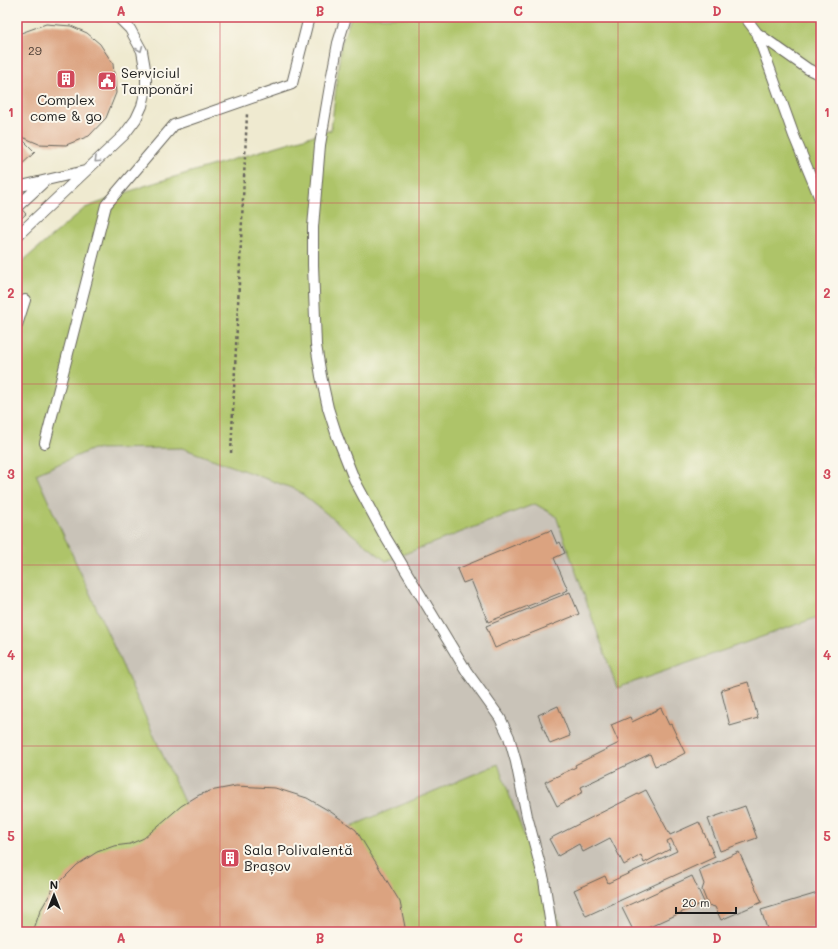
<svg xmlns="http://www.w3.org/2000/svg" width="838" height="949" viewBox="0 0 838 949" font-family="Mali,sans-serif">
<rect width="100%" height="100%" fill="#fbf7ec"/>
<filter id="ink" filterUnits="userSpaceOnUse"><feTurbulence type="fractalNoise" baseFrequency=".025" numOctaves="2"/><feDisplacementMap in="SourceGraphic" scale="8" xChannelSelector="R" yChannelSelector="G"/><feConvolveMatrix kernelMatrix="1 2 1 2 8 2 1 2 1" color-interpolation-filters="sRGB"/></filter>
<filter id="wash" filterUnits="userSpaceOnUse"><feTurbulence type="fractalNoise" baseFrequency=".012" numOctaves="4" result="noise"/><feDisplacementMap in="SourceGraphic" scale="16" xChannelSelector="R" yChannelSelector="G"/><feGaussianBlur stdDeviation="0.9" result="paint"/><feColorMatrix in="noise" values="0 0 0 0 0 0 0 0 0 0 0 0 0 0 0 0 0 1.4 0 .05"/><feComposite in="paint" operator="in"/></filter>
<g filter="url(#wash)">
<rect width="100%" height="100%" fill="#efead0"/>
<path fill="#c9c3b8" d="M 182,448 L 297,490 L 386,561 L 535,504 L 556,516 L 617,688 L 821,616 L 821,932 L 567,932 L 551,908 L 220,882 L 35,474 L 94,449 Z"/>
<path fill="#aec469" stroke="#657042" d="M 351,17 L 821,17 L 821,616 L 617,688 L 556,516 L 535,504 L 386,561 L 297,490 L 182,448 L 93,449 L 36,474 L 220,882 L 498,764 L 551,908 L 567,932 L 17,932 L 17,266 L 85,208 L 144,186 L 331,130 L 341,44 Z"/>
<g id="blocks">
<path fill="#dba380" d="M 46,24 L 71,26 L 87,33 L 100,44 L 113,64 L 116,93 L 106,118 L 89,136 L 66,145 L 39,144 L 20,136 L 17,132 L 17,37 L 21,33 Z
M 19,136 L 35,152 L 17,169 L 17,138 Z
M 17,204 L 26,214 L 17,222 Z
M 551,530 L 557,544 L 560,542 L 565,553 L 554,558 L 568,590 L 488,622 L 471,580 L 463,583 L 457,569 Z
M 570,592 L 579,614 L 495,648 L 486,626 Z
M 748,682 L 758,718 L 730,726 L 721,690 Z
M 558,706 L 570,736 L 550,744 L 538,715 Z
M 661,708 L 669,725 L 671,724 L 685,753 L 670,761 L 655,766 L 650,754 L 581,787 L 583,792 L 557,806 L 545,782 L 576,767 L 575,765 L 619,743 L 611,725 L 630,717 L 632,722 Z
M 236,786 L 275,788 L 307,798 L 331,812 L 356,830 L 400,902 L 406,932 L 33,932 L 40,911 L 53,889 L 77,865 L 97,852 L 114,846 L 130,844 L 144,838 L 181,806 L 199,795 L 210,791 Z
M 646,790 L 670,835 L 699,822 L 715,857 L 586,916 L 574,890 L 605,876 L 608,883 L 677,851 L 671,839 L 667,841 L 670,849 L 644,863 L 641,855 L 624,865 L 610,838 L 583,852 L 579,844 L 558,856 L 549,839 Z
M 745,806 L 757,838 L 720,851 L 708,819 Z
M 739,852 L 762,902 L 721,920 L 715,907 L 708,905 L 702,890 L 704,884 L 699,870 Z
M 692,876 L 704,902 L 639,932 L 634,932 L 622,908 Z
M 821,892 L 821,924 L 796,932 L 768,932 L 761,910 Z"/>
</g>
</g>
<g filter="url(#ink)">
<use href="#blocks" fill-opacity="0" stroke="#66645b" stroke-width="1"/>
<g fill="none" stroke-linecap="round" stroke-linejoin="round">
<defs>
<path id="lane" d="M 346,17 L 338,43 L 331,80 L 320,145 L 313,227 L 313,265 L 316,345 L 321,376 L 328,408 L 337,436 L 354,479 L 383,533 L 467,672 L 500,718 L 509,737 L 516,762 L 527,816 L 544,880 L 552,932
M 745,17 L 757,33 L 808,69 L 821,75
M 757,33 L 794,136 L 821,201
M 17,187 L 85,171
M 19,205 L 45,181
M 17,236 L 124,135 L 136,119 L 142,106 L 146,89 L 146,74 L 142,51 L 130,29 L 118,17
M 17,325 L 25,300
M 45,443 L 106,205 L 174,125 L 292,84 L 309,17"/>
</defs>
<use href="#lane" stroke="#66645b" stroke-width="12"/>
<path stroke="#66645b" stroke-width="2.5" stroke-dasharray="3 3" stroke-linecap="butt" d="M 231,453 L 247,114"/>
<use href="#lane" stroke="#fff" stroke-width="10"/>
</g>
<defs><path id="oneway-chevron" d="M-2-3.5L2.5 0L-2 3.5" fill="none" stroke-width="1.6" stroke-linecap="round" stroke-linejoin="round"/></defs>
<g stroke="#999">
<use href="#oneway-chevron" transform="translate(140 49) rotate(68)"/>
<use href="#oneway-chevron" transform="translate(97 160) rotate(137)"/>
</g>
</g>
<path fill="none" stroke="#d1495b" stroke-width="1" stroke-opacity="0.55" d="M 220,17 L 220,932M 419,17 L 419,932M 618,17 L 618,932M 17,203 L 821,203M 17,384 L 821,384M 17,565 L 821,565M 17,746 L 821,746"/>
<defs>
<symbol id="building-square" viewBox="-11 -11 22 22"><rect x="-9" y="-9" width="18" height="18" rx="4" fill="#d1495b" stroke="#fbf7ec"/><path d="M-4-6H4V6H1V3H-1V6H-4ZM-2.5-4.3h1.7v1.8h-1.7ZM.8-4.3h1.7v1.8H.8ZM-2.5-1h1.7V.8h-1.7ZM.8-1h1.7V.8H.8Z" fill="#fff"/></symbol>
<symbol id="civic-square" viewBox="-11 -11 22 22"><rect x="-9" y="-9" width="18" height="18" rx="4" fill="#d1495b" stroke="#fbf7ec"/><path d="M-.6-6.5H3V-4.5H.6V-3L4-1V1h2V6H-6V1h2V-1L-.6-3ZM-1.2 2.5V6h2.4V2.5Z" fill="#fff"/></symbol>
</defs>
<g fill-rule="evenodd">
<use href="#building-square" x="55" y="68" width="22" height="22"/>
<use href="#civic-square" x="96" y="70" width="22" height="22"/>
<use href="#building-square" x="219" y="847" width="22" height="22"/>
</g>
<g text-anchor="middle" stroke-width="4" stroke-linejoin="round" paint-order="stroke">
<g font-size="12" fill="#4c3e35">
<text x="35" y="55">29</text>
</g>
<g font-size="14" fill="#1c1c1c" stroke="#fbf7ec" text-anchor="start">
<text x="121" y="78">Serviciul<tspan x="121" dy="16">Tamponări</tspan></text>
<text x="66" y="105" text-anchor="middle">Complex<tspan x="66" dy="16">come &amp; go</tspan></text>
<text x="244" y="855">Sala Polivalentă<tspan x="244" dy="16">Brașov</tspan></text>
</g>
</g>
<rect width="838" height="949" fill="none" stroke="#fbf7ec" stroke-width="44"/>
<g transform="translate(54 895)" stroke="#fbf7ec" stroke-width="3" paint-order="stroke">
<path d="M0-3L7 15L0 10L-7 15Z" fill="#1c1c1c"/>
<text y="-6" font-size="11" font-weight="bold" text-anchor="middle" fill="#1c1c1c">N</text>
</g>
<path d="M676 907v6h60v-6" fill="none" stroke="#1c1c1c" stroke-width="2"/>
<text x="682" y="907" font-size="12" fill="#1c1c1c" stroke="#fbf7ec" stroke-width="3" paint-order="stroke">20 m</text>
<rect x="22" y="22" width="794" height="905" fill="none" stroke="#d1495b" stroke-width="1.5"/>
<g font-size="13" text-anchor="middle" font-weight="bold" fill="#d1495b">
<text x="121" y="16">A</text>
<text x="320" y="16">B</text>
<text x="518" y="16">C</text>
<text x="717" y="16">D</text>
<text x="11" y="117">1</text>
<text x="827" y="117">1</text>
<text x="11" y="298">2</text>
<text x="827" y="298">2</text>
<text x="11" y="479">3</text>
<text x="827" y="479">3</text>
<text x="11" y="660">4</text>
<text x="827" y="660">4</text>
<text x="11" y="841">5</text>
<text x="827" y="841">5</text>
<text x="121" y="943">A</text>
<text x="320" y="943">B</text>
<text x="518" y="943">C</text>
<text x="717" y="943">D</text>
</g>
</svg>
